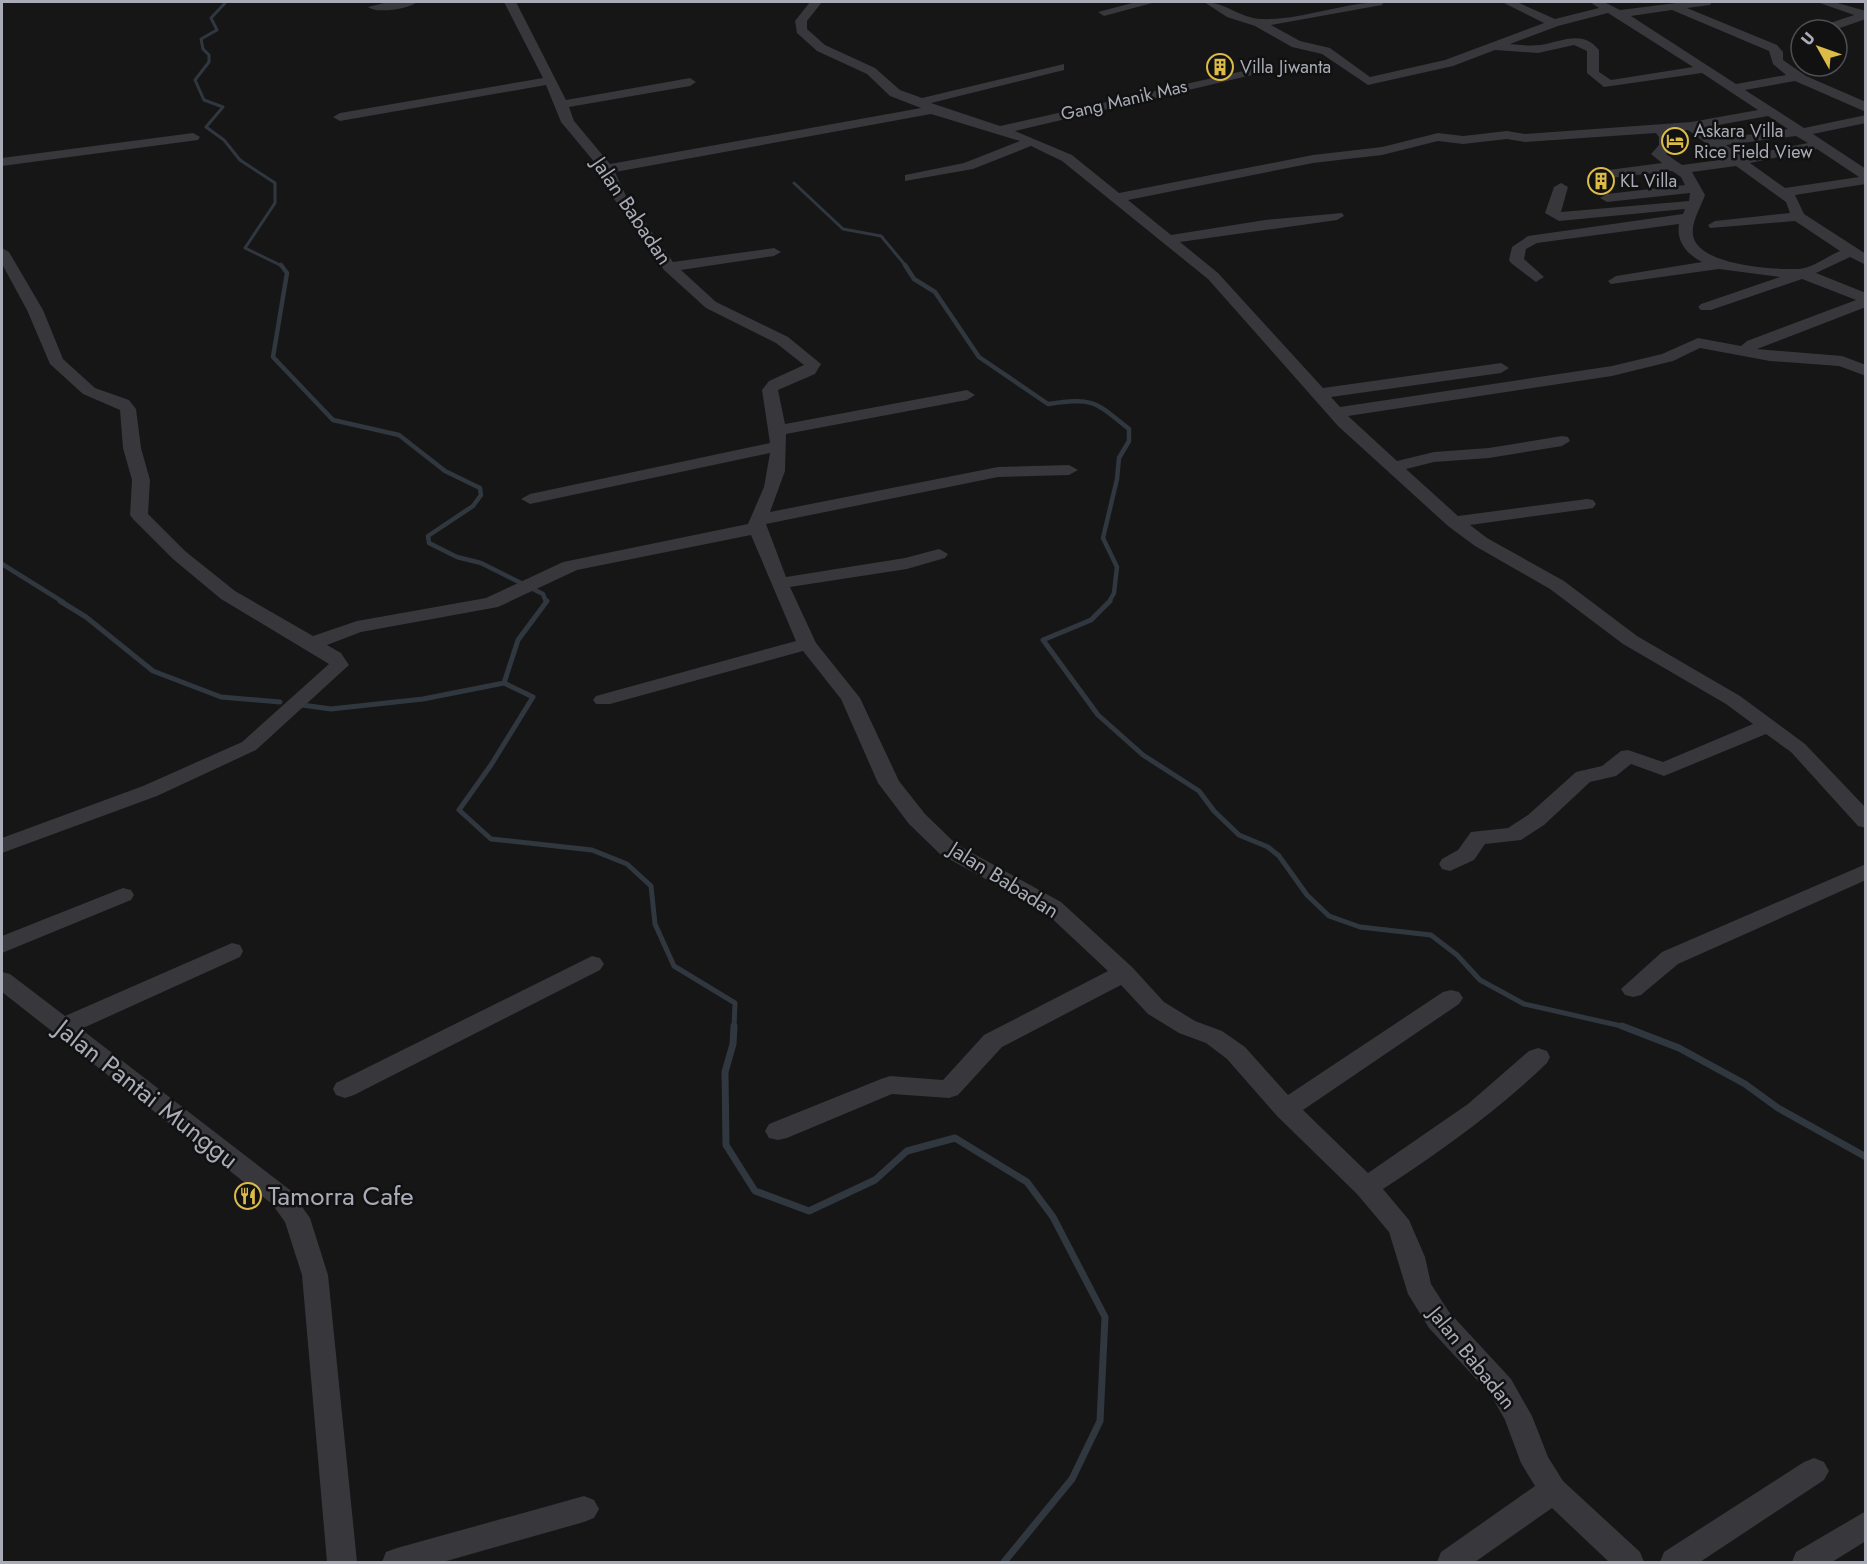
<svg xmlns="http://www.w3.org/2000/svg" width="1867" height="1564" viewBox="0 0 1867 1564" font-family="Jost,sans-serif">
<rect width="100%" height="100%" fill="#161617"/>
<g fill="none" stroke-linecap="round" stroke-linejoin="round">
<path stroke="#30373f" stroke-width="3" d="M 226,2 L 211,18 L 217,30 L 201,39 L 203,49 L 209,55 L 209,62 L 195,80 L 204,100 L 223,107 L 206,127 L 224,140 L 240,160 L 275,183 L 275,203 L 245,248 L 282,266
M 794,183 L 843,229 L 881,236 L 906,266"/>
<path stroke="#30373f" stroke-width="4.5" d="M 281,265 L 287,273 L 273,357 L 333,420 L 399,435 L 445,471 L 480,488 L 481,495 L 473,506 L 428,536 L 429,543 L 457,557 L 481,563 L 543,594 L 546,602
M 905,265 L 914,279 L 935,292 L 979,357 L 1048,404 C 1094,398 1093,400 1129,429 L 1129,441 L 1119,458 L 1117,479 L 1103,538 L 1117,567 L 1114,593 L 1109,602
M 2,564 L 63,602"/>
<path stroke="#30373f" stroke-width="5" d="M 60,601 L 86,617 L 153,671 L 221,697 L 280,702
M 1110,601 L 1091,620 L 1043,640 L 1098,715 L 1143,755 L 1199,791 L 1214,811 L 1239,835 L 1268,847 L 1279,856 L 1307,895 L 1329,916 L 1360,927 L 1431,935 L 1457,955 L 1480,980 L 1524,1004 L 1626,1027
M 504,683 L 518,640 L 547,601
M 302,705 L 331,709 L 423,699 L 504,683 L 533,697 L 491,765 L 459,810 L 491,839 L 592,850 L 627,864 L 651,886 L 655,924 L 674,966 L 735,1003 L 734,1027"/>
<path stroke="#30373f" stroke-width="7" d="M 734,1026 L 733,1044 L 725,1072 L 726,1145 L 755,1191 L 809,1211 L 875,1180 L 907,1151 L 955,1138 L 1027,1182 L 1053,1217 L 1105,1317 L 1100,1421 L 1072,1479 L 1004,1562
M 1622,1026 L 1679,1048 L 1745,1084 L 1778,1108 L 1866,1157"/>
<path fill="#37373c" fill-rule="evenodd" d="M 388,2 L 417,2 C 409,9 376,14 368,7 Z
M 504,2 L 516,2 L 566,100 L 690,78 L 696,82 L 690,86 L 569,107 L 574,121 L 610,164 L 921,108 L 890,96 L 867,74 L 817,51 L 797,33 L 795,21 L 810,2 L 822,2 L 807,21 L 807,29 L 825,45 L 875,68 L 900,90 L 922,98 L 1064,64 L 1064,70 L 931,103 L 1000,126 L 1252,69 L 1252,75 L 1015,131 L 1072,155 L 1119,193 L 1313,155 L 1382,147 L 1438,133 L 1463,136 L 1507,131 L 1525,134 L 1691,122 L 1758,110 L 1702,73 L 1604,87 L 1587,73 L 1587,51 L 1574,45 L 1538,53 L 1495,50 L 1453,66 L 1368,85 L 1322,54 L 1292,47 L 1255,26 L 1227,17 L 1204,2 C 1225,2 1240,18 1261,19 C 1299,21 1343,2 1384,2 L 1382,5 L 1271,25 L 1300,41 L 1330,48 L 1370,77 L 1445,60 L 1544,23 L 1502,2 L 1517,2 L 1555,19 L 1599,8 L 1590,2 L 1604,2 L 1620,10 L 1684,2 L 1712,2 L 1710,5 L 1687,8 L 1777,45 L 1783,52 L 1783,60 L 1806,76 L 1866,102 L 1866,112 L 1795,81 L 1745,90 L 1804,128 L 1866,115 L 1866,123 L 1813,134 L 1866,169 L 1866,184 L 1795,195 L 1804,214 L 1866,254 L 1866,265 L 1850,257 L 1816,273 L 1866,293 L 1866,307 L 1757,349 L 1842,356 L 1866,365 L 1866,376 L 1839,366 L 1770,361 L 1700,348 L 1673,361 L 1612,376 L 1348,416 L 1397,461 L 1434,452 L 1489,448 L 1562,436 L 1568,437 L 1570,441 L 1562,446 L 1489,458 L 1434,462 L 1406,469 L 1458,516 L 1587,499 L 1593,500 L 1596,504 L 1593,508 L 1587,509 L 1470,525 L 1487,538 L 1564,581 L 1637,636 L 1740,696 L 1805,744 L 1866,808 L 1866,828 L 1858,826 L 1791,752 L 1766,734 L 1664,776 L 1631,764 L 1616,776 L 1590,782 L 1544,825 L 1521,840 L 1485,844 L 1474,860 L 1450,871 L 1442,869 L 1439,864 L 1442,859 L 1458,850 L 1471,832 L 1508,828 L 1528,815 L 1576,772 L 1602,766 L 1621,751 L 1628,750 L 1663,762 L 1753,724 L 1726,704 L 1623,644 L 1550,589 L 1475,546 L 1448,526 L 1338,426 L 1208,279 L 1062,161 L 1031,146 L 973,169 L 905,181 L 905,175 L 964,163 L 1020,141 L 931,114 L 615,172 L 626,196 L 673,262 L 774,248 L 781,252 L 774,256 L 681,270 L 716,302 L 788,337 L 821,364 L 815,374 L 778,390 L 785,424 L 967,390 L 975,395 L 967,400 L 786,434 L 785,471 L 770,512 L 998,467 L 1069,465 L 1078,470 L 1069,475 L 998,477 L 766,524 L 786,577 L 905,558 L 939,549 L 948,554 L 945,558 L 907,569 L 790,587 L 816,643 L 860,698 L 899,781 L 925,814 L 956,844 L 1061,902 L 1132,967 L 1164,1002 L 1195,1021 L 1222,1031 L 1245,1047 L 1288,1095 L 1443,992 L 1451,990 L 1459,992 L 1463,998 L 1459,1004 L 1303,1110 L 1368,1173 L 1468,1104 L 1529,1051 L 1538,1048 L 1547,1051 L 1550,1057 L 1547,1063 C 1496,1112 1441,1151 1383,1189 L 1409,1220 L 1425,1257 L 1431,1284 L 1449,1312 L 1511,1379 L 1532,1416 L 1548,1457 L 1563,1481 L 1640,1552 L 1644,1562 L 1609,1562 L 1552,1508 L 1475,1562 L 1437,1562 L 1441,1552 L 1535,1486 L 1521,1463 L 1505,1420 L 1491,1395 L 1429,1328 L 1408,1294 L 1389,1232 L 1357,1194 L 1277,1116 L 1227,1059 L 1206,1043 L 1179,1033 L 1148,1014 L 1121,985 L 1002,1047 L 958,1095 L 949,1098 L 892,1094 L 787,1138 L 778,1140 L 769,1138 L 765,1131 L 769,1124 L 881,1079 L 890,1076 L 943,1080 L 984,1035 L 1108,971 L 1045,912 L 940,854 L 909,824 L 878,783 L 841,699 L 803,651 L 610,704 L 596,704 L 593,700 L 596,696 L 796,641 L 751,535 L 577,570 L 498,607 L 361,632 L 327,645 L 341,653 L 349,665 L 256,750 L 157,796 L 2,853 L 2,838 L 143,786 L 242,742 L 329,664 L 221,599 L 173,559 L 133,519 L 130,515 L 132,480 L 123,448 L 120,410 L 83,394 L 50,364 L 27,310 L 2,264 L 2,248 L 9,252 L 43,310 L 63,359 L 95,388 L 129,400 L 136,409 L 141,448 L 150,480 L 148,514 L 185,551 L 235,591 L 313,636 L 357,621 L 486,598 L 563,562 L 748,524 L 764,487 L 770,453 L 530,504 L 521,499 L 530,494 L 770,443 L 762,390 L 769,381 L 804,365 L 776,343 L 706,308 L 664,270 L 612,196 L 601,170 L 561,122 L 546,85 L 340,121 L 333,117 L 340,113 L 543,78 ZM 1672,10 L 1769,51 L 1773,64 L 1786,75 L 1736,84 L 1631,16 ZM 1608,13 L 1693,67 L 1611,80 L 1599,72 L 1599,50 C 1582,29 1561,42 1540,45 C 1530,46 1520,45 1510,44 L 1558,26 ZM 1768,116 L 1788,129 L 1717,139 L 1702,128 ZM 1688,130 L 1727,159 L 1682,165 L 1666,154 L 1673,146 L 1673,137 L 1669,132 ZM 1656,133 L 1659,137 L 1659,145 L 1651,154 L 1662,163 L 1601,171 L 1594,175 L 1601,179 L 1672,171 L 1681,177 L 1685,185 L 1607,194 L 1600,198 L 1607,202 L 1690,193 L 1689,201 L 1561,212 L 1568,187 L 1561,183 L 1554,187 L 1545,213 L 1559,221 L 1685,209 L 1683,214 L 1528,236 L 1512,247 L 1509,260 L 1511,263 L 1536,282 L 1544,277 L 1524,259 L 1526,249 L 1537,243 L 1679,224 C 1676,242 1687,254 1702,262 L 1616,276 L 1608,281 L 1611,284 L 1719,269 L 1780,277 L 1701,304 L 1698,307 L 1701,310 L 1711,310 L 1802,279 L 1856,300 L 1747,341 L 1741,346 L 1698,338 L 1662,354 L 1612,366 L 1340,407 L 1331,397 L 1501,373 L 1509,368 L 1501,363 L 1323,388 L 1218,273 L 1180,242 L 1337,220 L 1344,216 L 1342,213 L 1265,220 L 1171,235 L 1128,200 L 1313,163 L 1382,155 L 1438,141 L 1463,144 L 1507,139 L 1525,142 ZM 1796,136 L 1808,143 L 1741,156 L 1726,145 ZM 1817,149 L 1859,177 L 1785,188 L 1750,163 ZM 1736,166 L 1786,202 L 1790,213 L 1715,221 L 1708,225 L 1710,228 L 1795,221 L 1840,251 C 1828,256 1811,269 1798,269 C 1773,270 1697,265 1693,235 C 1691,222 1701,207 1705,195 L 1692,172 Z
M 1136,2 L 1156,2 L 1104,16 L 1098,12 Z
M 1817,2 L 1834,2 L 1866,11 L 1866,19 L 1834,30 L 1823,30 L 1824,25 L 1854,15 Z
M 193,133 L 200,137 L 198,140 L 2,166 L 2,158 Z
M 1866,864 L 1866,880 L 1678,964 L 1641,995 L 1633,997 L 1625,995 L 1621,989 L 1662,952 Z
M 123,888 L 131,890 L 134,895 L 131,900 L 2,953 L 2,936 Z
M 232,943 L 240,945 L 243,951 L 240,957 L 81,1029 L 290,1190 L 310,1218 L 328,1275 L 357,1562 L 327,1562 L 302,1275 L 285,1222 L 272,1204 L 2,992 L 2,972 L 10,974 L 65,1016 Z
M 592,956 L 600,958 L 604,964 L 600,970 L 354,1095 L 345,1098 L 336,1095 L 333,1089 L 336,1083 Z
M 1814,1458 L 1824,1462 L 1829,1471 L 1824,1480 L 1700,1562 L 1660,1562 L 1664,1552 L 1804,1462 Z
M 584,1496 L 594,1500 L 599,1509 L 594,1518 L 584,1522 L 443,1562 L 382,1562 L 386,1552 L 397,1548 Z
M 1866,1511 L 1866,1541 L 1832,1562 L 1792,1562 L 1796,1552 Z"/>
</g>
<defs>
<symbol id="building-ring" viewBox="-11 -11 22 22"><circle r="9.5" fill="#111112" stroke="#dcbb49" stroke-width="1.5"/><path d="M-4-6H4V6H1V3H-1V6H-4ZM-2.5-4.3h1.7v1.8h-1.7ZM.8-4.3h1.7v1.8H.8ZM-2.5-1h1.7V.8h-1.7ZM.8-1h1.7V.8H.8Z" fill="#dcbb49"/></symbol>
<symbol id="hotel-ring" viewBox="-11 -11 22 22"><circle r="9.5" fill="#111112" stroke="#dcbb49" stroke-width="1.5"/><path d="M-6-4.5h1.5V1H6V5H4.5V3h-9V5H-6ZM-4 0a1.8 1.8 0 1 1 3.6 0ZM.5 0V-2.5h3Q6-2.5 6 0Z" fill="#dcbb49"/></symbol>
<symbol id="restaurant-ring" viewBox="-11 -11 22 22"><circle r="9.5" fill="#111112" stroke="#dcbb49" stroke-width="1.5"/><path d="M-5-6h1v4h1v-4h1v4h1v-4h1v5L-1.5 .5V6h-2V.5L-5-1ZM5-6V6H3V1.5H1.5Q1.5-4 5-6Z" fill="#dcbb49"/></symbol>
</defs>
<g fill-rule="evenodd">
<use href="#building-ring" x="1205" y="52" width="30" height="30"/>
<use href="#hotel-ring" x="1660" y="126" width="30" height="30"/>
<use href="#building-ring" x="1586" y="166" width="30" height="30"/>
<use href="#restaurant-ring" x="233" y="1181" width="30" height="30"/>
</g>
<g text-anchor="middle" stroke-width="5" stroke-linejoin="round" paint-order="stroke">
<g font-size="18" fill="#a9acb6" stroke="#111112" text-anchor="start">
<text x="1240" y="73">Villa Jiwanta</text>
<text x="1694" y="137">Askara Villa<tspan x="1694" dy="21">Rice Field View</tspan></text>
<text x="1620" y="187">KL Villa</text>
</g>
<g font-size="18" fill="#a9acb6" stroke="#111112">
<text transform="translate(1124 100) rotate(-13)" y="6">Gang Manik Mas</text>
</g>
<g font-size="21" fill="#a9acb6" stroke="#111112">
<text transform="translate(632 211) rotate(56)" y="7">Jalan Babadan</text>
<text transform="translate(1004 880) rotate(32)" y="7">Jalan Babadan</text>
<text transform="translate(1472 1358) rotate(51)" y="7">Jalan Babadan</text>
</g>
<g font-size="26" fill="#a9acb6" stroke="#111112">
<text transform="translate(147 1094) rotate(38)" y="9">Jalan Pantai Munggu</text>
</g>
<g font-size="26" fill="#a9acb6" stroke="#111112" text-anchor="start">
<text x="268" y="1205">Tamorra Cafe</text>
</g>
</g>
<rect width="1867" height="1564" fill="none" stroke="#a9acb6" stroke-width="6"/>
<g transform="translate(1819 48) rotate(310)"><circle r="28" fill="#111112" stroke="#4e4f54" stroke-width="1.5"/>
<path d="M0-4.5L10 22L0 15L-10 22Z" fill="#dcbb49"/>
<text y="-9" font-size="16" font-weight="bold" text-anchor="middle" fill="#a9acb6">U</text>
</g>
</svg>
